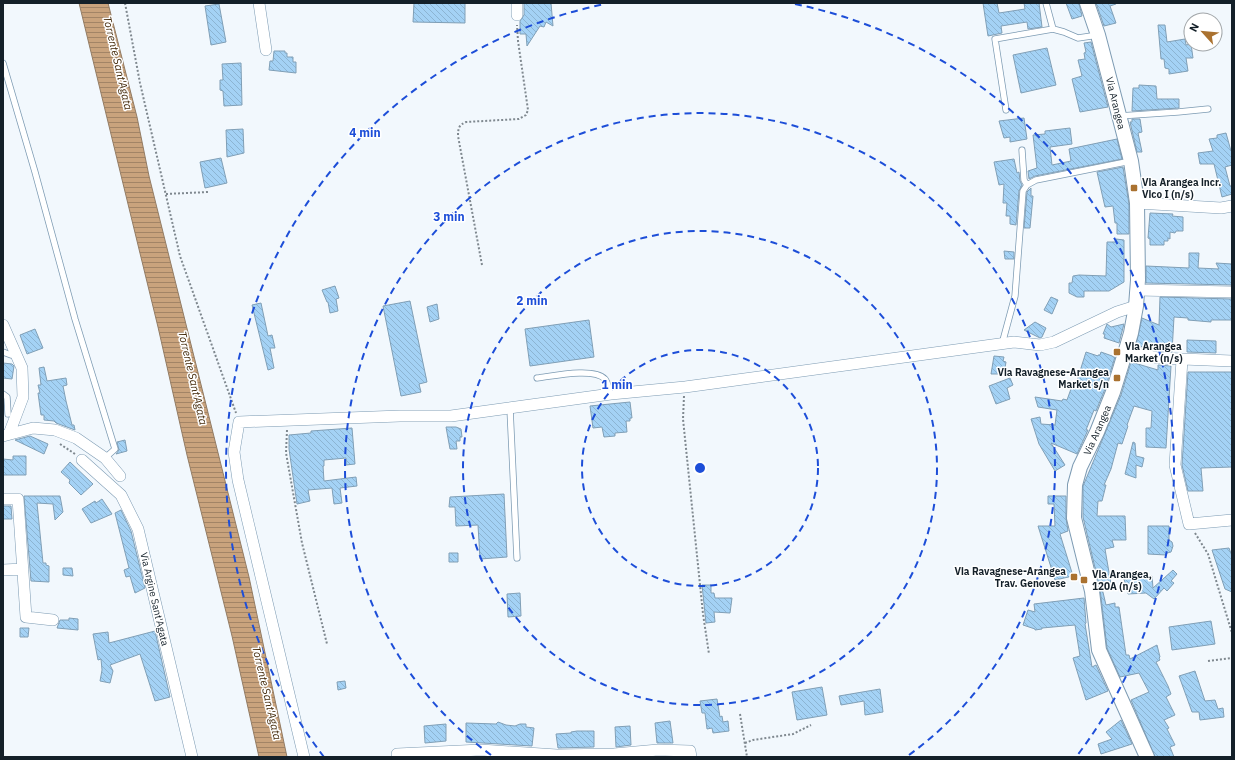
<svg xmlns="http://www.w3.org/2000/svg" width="1235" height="760" viewBox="0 0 1235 760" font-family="'IBM Plex Sans',sans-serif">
<defs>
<pattern id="water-rules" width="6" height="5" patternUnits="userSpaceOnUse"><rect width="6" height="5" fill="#c9a37d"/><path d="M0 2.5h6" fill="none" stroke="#a28466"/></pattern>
<pattern id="building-back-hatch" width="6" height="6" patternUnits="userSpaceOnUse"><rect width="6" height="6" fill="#a4d2f5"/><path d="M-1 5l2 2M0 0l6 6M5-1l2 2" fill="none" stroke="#8cb4d2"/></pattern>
</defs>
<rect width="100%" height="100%" fill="#f2f8fd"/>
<path fill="url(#water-rules)" stroke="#937c64" d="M 79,3 L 108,3 L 137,117 L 149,176 L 249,577 L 287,757 L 259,757 L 232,636 L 187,455 L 158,327 Z"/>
<path fill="url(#building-back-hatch)" stroke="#809fb6" d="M 414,3 L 465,3 L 465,23 L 413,22 Z
M 524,3 L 551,3 L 553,26 L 546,22 L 544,27 L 540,26 L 527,46 L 526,34 L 520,34 L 520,21 L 524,15 Z
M 983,3 L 997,3 L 999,13 L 1025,9 L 1024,3 L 1039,3 L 1042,27 L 1028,29 L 1027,22 L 1001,26 L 1002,33 L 988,36 Z
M 1066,3 L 1079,3 L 1082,16 L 1072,19 Z
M 1096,3 L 1115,3 L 1116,4 L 1110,6 L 1116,23 L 1104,26 Z
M 219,4 L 226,42 L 211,45 L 205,6 Z
M 1158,25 L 1165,25 L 1167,42 L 1185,39 L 1186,45 L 1191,44 L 1193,58 L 1186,58 L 1188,71 L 1169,74 L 1169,69 L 1165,68 L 1164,59 L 1161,59 Z
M 1091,42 L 1108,107 L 1080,112 L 1072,79 L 1082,76 L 1078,60 L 1085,59 L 1084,53 L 1086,52 L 1084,43 Z
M 1047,48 L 1056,85 L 1021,93 L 1013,55 Z
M 274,51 L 285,51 L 285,53 L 287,53 L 287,57 L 293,57 L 293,62 L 296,62 L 296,73 L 269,70 L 270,61 L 273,61 Z
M 241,63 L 242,105 L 224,106 L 223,91 L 220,90 L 220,80 L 223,80 L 222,64 Z
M 1139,85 L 1156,86 L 1157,99 L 1179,99 L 1179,108 L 1132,111 L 1133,88 L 1139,88 Z
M 1024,118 L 1027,139 L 1010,142 L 1010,137 L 1004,138 L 999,121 Z
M 1132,119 L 1140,119 L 1142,132 L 1138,133 L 1142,152 L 1137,152 L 1130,122 L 1132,122 Z
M 1070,128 L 1072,144 L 1050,147 L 1052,165 L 1071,161 L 1069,149 L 1117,139 L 1122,159 L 1035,176 L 1029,179 L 1028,171 L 1037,168 L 1033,135 L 1045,134 L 1045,131 Z
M 243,129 L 244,153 L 227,157 L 226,130 Z
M 1226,133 L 1231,151 L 1232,150 L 1232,165 L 1225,167 L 1230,186 L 1232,186 L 1232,194 L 1222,197 L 1214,164 L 1200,164 L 1198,153 L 1213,151 L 1209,139 L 1217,138 L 1217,135 Z
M 221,158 L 227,183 L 205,188 L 200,162 Z
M 1014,159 L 1017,173 L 1019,172 L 1020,181 L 1022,185 L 1019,191 L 1016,225 L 1010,224 L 1010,216 L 1006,216 L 1007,203 L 1003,203 L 1004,184 L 999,185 L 994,162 Z
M 1123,167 L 1129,204 L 1129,234 L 1117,234 L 1117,223 L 1115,223 L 1113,206 L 1105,207 L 1097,172 Z
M 1031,188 L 1031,196 L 1033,196 L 1030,228 L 1024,228 L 1027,192 Z
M 1150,213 L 1173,214 L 1172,216 L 1183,217 L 1183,231 L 1176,231 L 1175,233 L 1170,232 L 1170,239 L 1168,238 L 1168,241 L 1164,241 L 1164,245 L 1150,245 L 1150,239 L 1148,238 Z
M 1116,239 L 1124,240 L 1124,282 L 1109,291 L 1084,291 L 1084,297 L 1077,297 L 1069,293 L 1069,283 L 1072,283 L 1073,276 L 1079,275 L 1106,276 L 1107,242 L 1116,242 Z
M 1004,251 L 1014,252 L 1014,259 L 1005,259 Z
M 1189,253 L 1199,253 L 1198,268 L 1219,269 L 1216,263 L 1232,264 L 1232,285 L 1146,283 L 1146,266 L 1189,268 Z
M 335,286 L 339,298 L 336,299 L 338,311 L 330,313 L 328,302 L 327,302 L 322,290 Z
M 1051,297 L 1058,300 L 1052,314 L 1044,310 Z
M 1160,297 L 1232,299 L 1232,320 L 1211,320 L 1211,322 L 1188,320 L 1188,318 L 1174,317 L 1172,352 L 1159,351 L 1136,345 L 1142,318 L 1159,325 Z
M 410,301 L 427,382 L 419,384 L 421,392 L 401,396 L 383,306 Z
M 261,303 L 268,336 L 272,335 L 275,348 L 270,348 L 274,368 L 268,370 L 252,305 Z
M 437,304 L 439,319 L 430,322 L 427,307 Z
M 589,320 L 594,357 L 530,366 L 525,329 Z
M 1035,322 L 1046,328 L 1042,337 L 1040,338 L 1024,330 Z
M 1107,324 L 1111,327 L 1124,324 L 1119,343 L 1104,338 L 1105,334 L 1103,334 Z
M 35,329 L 43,348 L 27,354 L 20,335 Z
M 1187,340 L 1216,341 L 1216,353 L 1187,352 Z
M 1086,352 L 1098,356 L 1098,355 L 1100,355 L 1101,352 L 1115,357 L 1105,389 L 1096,411 L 1094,410 L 1086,430 L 1088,430 L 1077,454 L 1051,443 L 1065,465 L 1055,471 L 1039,444 L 1031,419 L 1040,417 L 1041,424 L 1055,425 L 1057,410 L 1038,407 L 1035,397 L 1062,401 L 1063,399 L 1067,400 L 1072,386 L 1075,387 Z
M 994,356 L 1004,357 L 1003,361 L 1006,362 L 1004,374 L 991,374 Z
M 1131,362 L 1158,370 L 1158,365 L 1171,366 L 1166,448 L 1146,447 L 1146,428 L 1151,428 L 1152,411 L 1134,406 L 1127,425 L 1128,426 L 1122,444 L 1118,443 L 1111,469 L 1104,485 L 1106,485 L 1102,501 L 1098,501 L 1097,516 L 1125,516 L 1126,540 L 1112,540 L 1114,547 L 1105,549 L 1111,584 L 1105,584 L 1106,588 L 1102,588 L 1106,605 L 1115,603 L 1115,607 L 1119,607 L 1126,655 L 1129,655 L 1130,659 L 1157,645 L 1160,657 L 1159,658 L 1160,660 L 1156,662 L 1168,686 L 1171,694 L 1166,697 L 1175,715 L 1164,720 L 1169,728 L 1167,729 L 1175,745 L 1170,747 L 1174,757 L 1155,757 L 1131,700 L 1149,692 L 1139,673 L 1120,677 L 1107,648 L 1100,589 L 1083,517 L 1083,486 L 1086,479 L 1121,395 Z
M 3,363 L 12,364 L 14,366 L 12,379 L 3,378 Z
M 44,367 L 47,381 L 66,378 L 67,385 L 63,386 L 66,401 L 72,425 L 74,425 L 75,430 L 56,423 L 54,421 L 44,420 L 44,415 L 41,415 L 38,393 L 40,393 L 38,385 L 41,385 L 39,368 Z
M 1188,372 L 1232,372 L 1232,467 L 1201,468 L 1203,491 L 1188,491 L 1182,465 Z
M 1010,378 L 1013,385 L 1007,388 L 1010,399 L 996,404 L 989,386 Z
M 630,402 L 632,418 L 630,418 L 630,421 L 626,421 L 627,432 L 615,433 L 615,436 L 604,437 L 602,427 L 593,428 L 590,406 Z
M 446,427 L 456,427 L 461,429 L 462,437 L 460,437 L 460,441 L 456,441 L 457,449 L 450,449 Z
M 352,428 L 355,464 L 346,465 L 346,458 L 324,460 L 324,466 L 323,466 L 324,481 L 356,477 L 357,486 L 340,488 L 342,503 L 334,504 L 332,488 L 308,490 L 310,501 L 297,504 L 289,449 L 289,435 L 311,433 L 311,431 Z
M 30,436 L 48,444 L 44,454 L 15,440 Z
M 125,440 L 127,451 L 116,454 L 119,450 L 117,442 Z
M 1133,442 L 1135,443 L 1136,456 L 1144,458 L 1142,467 L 1136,465 L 1136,478 L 1125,474 Z
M 13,456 L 26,456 L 26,475 L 3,475 L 3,459 L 13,460 Z
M 70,462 L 93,484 L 81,495 L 69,483 L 70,480 L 61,472 Z
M 504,494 L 507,557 L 480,559 L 478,525 L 456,526 L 455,507 L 449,507 L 450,497 Z
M 24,496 L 60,496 L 63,512 L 55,520 L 53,504 L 37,503 L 43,563 L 46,563 L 46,565 L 49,566 L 49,582 L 31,581 Z
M 1048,496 L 1066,496 L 1066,518 L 1068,531 L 1060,534 L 1073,576 L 1055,580 L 1038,526 L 1055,526 L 1054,504 L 1048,504 Z
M 102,499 L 112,514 L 91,523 L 82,509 L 95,501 L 96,503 Z
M 3,506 L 11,506 L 12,519 L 3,519 Z
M 121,510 L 131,531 L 145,588 L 135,593 L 130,576 L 126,577 L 124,570 L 129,568 L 115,513 Z
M 1148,526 L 1169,526 L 1169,540 L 1172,542 L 1173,546 L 1171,552 L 1167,553 L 1166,555 L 1148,554 Z
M 1229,548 L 1232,556 L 1232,592 L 1225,589 L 1212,550 Z
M 449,553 L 458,553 L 458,562 L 449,562 Z
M 63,568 L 72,568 L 73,576 L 63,575 Z
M 1173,570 L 1177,574 L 1171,581 L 1174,583 L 1167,591 L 1164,588 L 1154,599 L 1146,593 L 1128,594 L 1124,579 L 1152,576 L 1153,588 Z
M 702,585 L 711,585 L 711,593 L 714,593 L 715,598 L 732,598 L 730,613 L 714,612 L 715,622 L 706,623 Z
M 520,593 L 521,616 L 508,617 L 507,594 Z
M 1084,598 L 1086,623 L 1085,624 L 1092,667 L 1096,665 L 1108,691 L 1086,700 L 1073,658 L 1080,656 L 1075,625 L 1042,628 L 1042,629 L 1035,630 L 1035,629 L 1023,625 L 1028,610 L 1035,612 L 1034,604 Z
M 69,618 L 78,619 L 78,630 L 57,628 L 60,620 L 69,620 Z
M 1211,621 L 1215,644 L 1172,650 L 1169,627 Z
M 20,628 L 29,628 L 28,637 L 20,637 Z
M 155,631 L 170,697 L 155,701 L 140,654 L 110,665 L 113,671 L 110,683 L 100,681 L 102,670 L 101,659 L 98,660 L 93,634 L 108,632 L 109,643 Z
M 1195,671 L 1205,701 L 1215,700 L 1218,709 L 1223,708 L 1224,717 L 1200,720 L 1199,712 L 1192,712 L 1179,676 Z
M 345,681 L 346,688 L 338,690 L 337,682 Z
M 822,687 L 827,715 L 797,720 L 792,692 Z
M 880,689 L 883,712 L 865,715 L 864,701 L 841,705 L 839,696 Z
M 717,699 L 720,717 L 722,716 L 723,722 L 728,721 L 729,731 L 713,733 L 712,728 L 707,729 L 705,713 L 702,713 L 700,701 Z
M 1121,720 L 1132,744 L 1101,754 L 1098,744 L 1112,739 L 1106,732 Z
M 670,721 L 673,743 L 657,743 L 655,723 Z
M 498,722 L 506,725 L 515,726 L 520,724 L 526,724 L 526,727 L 534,728 L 532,746 L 466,742 L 466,723 L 496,724 Z
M 446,724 L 446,741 L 425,743 L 424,726 Z
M 630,726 L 631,745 L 616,747 L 615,727 Z
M 577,731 L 594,731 L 594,747 L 558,748 L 556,734 L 571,733 L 571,732 Z"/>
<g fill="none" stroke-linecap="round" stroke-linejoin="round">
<defs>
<path id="service" d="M 1046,3 L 1053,29 L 1064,32 L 1078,38 L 1098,35
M 3,63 L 35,172 L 75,319 L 115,449 L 105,458
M 1006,110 L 995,39 L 1053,29
M 1119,116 L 1178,112 L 1208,109
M 1022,150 L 1024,180 L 1027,185
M 1002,344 L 1015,296 L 1023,191 L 1027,185 L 1036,180 L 1131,161
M 3,352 L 11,355
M 537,378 C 553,376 594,367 605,379 C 608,383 609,390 611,394
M 3,394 L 7,397 L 8,414
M 510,409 L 517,558"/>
<path id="minor" d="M 259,3 L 266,50
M 517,15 L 517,3
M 1137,203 L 1221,208 L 1232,206
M 1137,290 L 1232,292
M 3,325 L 22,368 L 23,397 L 9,434
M 1126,350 L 1158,358 L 1232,361
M 1182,360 L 1175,465 L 1189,524 L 1232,520
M 3,436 L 33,428 L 55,430 L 76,438 L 105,458 L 120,476
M 82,460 L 121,495 L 138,529 L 192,757
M 3,499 L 18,499 L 26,617 L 53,620
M 3,570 L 23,569
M 397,754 L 481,750 L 557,755 L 614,754 L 658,750 L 690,751 L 691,757
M 304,757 L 238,480 L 234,452 L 239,422 L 400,416 L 451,416 L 611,394 L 685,387 L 1014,342 L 1040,345 L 1054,342 L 1117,312 L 1136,306"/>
<path id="tertiary" d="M 1087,3 L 1098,35 L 1131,161 L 1137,203 L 1138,280 L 1136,306 L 1131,333 L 1126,350 L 1113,392 L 1097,432 L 1080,467 L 1075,485 L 1074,518 L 1092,591 L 1099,650 L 1147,757"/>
</defs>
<use href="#service" stroke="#7d9bb3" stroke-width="7"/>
<use href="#minor" stroke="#7d9bb3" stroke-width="12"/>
<use href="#tertiary" stroke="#7d9bb3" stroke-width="16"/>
<path stroke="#7f888f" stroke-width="2" stroke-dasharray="2 2" stroke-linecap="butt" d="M 125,3 L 140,83 L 180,256 L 236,413
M 166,194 L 208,192
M 482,265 L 458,136 C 458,128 459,125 466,122 L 519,119 L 526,115 L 528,110 L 518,41 L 517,25
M 684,396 L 683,419 L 703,614 L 709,654
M 287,430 L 286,453 L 302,543 L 327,644
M 60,444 L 75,454
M 1195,533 L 1208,554 L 1232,633
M 1208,661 L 1232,658
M 740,714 L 747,757
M 745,743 L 753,740 L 793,734 L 811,725"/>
<use href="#service" stroke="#fff" stroke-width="5.5"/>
<use href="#minor" stroke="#fff" stroke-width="11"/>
<use href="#tertiary" stroke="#fff" stroke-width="14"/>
</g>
<g fill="none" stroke="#1d4ed8" stroke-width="2" stroke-dasharray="7 5">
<circle cx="700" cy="468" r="118"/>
<circle cx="700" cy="468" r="237"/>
<path d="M491 755A355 355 0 1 1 909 755"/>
<path d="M324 757A474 474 0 0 1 605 4M795 4A474 474 0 0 1 1076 757"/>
</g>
<g fill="#aa7230" stroke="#fff" stroke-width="1.5">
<rect x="1130" y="184" width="8" height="8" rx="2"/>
<rect x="1113" y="348" width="8" height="8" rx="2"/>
<rect x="1113" y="374" width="8" height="8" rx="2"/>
<rect x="1070" y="573" width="8" height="8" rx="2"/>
<rect x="1080" y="576" width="8" height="8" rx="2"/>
</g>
<g text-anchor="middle" stroke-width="3" stroke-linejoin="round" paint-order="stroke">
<g font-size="10" fill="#142029" stroke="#fff">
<text transform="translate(1116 103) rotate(76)" y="4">Via Arangea</text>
<text transform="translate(1097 430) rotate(-66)" y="4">Via Arangea</text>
<text transform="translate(155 599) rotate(77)" y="4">Via Argine Sant'Agata</text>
</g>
<g font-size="10" font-weight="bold" fill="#142029" stroke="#fff" text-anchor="start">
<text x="1142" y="186">Via Arangea incr.<tspan x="1142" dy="12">Vico I (n/s)</tspan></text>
<text x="1125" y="350">Via Arangea<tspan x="1125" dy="12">Market (n/s)</tspan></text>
<text x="1109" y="376" text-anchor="end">Via Ravagnese-Arangea<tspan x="1109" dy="12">Market s/n</tspan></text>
<text x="1066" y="575" text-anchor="end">Via Ravagnese-Arangea<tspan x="1066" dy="12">Trav. Genovese</tspan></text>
<text x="1092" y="578">Via Arangea,<tspan x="1092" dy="12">120A (n/s)</tspan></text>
</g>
<g font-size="11" font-style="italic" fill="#412707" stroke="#fff">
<text transform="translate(118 63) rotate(77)" y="4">Torrente Sant'Agata</text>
<text transform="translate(193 378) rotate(77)" y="4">Torrente Sant'Agata</text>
<text transform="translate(267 693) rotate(77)" y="4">Torrente Sant'Agata</text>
</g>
</g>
<circle cx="700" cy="468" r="6" fill="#1d4ed8" stroke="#fff" stroke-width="2"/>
<g font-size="12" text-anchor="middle" font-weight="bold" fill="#1d4ed8" stroke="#fff" stroke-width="3" stroke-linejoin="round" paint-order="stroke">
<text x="365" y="137">4 min</text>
<text x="449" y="221">3 min</text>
<text x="532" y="305">2 min</text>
<text x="617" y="389">1 min</text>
</g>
<rect width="1235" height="760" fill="none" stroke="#142029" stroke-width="8"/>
<g transform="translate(1203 32) rotate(297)"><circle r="19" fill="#ffffff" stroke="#a1a6a9"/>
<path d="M0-3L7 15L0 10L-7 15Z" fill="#aa7230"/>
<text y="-6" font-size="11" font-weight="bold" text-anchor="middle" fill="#142029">N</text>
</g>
</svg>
